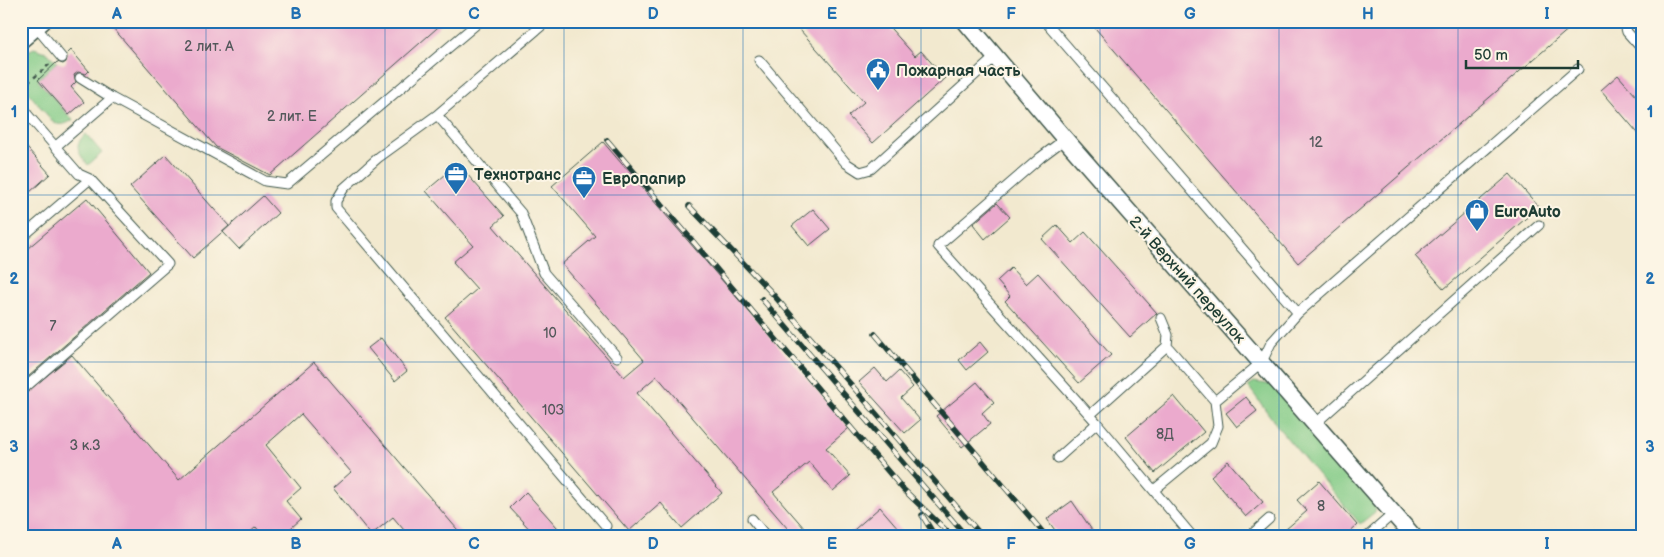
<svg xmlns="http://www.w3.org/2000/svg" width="1664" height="557" viewBox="0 0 1664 557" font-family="'Balsamiq Sans',sans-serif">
<rect width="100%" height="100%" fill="#fcf5e5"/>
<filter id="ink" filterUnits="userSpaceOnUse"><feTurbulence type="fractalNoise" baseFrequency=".02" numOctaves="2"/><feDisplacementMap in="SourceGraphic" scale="10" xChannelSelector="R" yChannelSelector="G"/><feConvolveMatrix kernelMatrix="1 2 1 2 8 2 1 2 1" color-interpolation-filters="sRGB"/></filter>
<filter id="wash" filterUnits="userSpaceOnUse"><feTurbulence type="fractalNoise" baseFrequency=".0096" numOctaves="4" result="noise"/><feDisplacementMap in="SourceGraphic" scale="20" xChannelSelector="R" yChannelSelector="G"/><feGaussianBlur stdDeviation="1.12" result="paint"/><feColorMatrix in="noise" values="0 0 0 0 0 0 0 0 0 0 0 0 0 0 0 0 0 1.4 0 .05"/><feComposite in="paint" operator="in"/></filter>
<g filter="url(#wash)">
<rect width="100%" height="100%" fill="#f2e9cf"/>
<path fill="#83cb87" stroke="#51845e" d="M 34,48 L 46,52 L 57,62 L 38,80 L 73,120 C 66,124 62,126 54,123 L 21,84 L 21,55 Z
M 86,134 L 102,153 L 88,165 C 79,154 72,145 86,134 Z
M 1254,382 L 1272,385 L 1377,503 L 1375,512 L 1360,524 L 1281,431 L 1248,386 Z"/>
<g id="blocks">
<path fill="#ebaacd" d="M 107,21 L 445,21 L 270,175 L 216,147 Z
M 792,21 L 884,21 L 915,56 L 921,51 L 945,78 L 873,143 L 848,116 L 864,102 Z
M 1089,21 L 1578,21 L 1298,263 Z
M 71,50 L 89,71 L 86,74 L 78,72 L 74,75 L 76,82 L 71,87 L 84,102 L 69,115 L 38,80 L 57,62 L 63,64 L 66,62 L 67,54 Z
M 1618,75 L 1643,104 L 1643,139 L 1601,90 Z
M 21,141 L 50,174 L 30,192 L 21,182 Z
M 603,142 L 849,428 L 826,448 L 850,476 L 833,491 L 809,462 L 773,492 L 811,536 L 794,536 L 657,376 L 637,393 L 722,493 L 682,528 L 661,503 L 629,531 L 445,317 L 477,289 L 453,262 L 473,245 L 426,191 L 458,164 L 504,216 L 493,226 L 624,377 L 644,360 L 562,264 L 595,236 L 552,186 Z
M 166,155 L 229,226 L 193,258 L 130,187 Z
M 1510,174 L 1539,207 L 1444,289 L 1415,256 Z
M 263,196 L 278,213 L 239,249 L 223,232 Z
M 87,198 L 149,272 L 21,383 L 21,254 Z
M 997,203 L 1010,217 L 985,239 L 973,224 Z
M 813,209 L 830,229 L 809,246 L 792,226 Z
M 1057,225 L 1073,243 L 1085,232 L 1157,313 L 1130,337 L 1042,239 Z
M 1011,268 L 1026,284 L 1038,273 L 1111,355 L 1079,383 L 1005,301 L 1010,296 L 997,281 Z
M 381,338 L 407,371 L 395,381 L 368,348 Z
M 980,342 L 988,352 L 967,370 L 959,360 Z
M 72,355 L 179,480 L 314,362 L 463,536 L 409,536 L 393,517 L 371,535 L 333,488 L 351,472 L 301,414 L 266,445 L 301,488 L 286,501 L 301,519 L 282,536 L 263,536 L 256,527 L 246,536 L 21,536 L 21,397 Z
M 875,368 L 887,382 L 899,371 L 913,387 L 901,398 L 920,420 L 905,433 L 859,382 Z
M 977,382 L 994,402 L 982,413 L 990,424 L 962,447 L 936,416 Z
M 1174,396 L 1204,432 L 1155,473 L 1126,437 Z
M 1246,397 L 1257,411 L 1237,427 L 1226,413 Z
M 1228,461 L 1263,502 L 1246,517 L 1211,476 Z
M 1319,481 L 1357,525 L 1345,536 L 1278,536 L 1307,511 L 1297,500 Z
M 526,492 L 565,536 L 536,536 L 510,508 Z
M 1072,501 L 1096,536 L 1059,536 L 1047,519 Z
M 880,507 L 905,536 L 847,536 Z"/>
</g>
</g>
<g filter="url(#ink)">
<use href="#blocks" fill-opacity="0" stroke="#3f574b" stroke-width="1"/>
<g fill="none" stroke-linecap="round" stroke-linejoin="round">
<defs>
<path id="lane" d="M 547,21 L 437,115 L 521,213 L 544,273 L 617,357
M 1045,21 L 1298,313 L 1578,69
M 1624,21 L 1627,32 L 1643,50
M 36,27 L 62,58
M 759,60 L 846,163 L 860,172 L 871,169 L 995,57
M 80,78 L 112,98 L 265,181 L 287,184 L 480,21
M 21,100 L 27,114 L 79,174 L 90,179 L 168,264 L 21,391
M 437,115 L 379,157 L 344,188 L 336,201 L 336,208 L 606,526
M 1065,139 L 1041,157 L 938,246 L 1097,423 L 1192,536
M 55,147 L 112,98
M 21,238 L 90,179
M 1161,318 L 1168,335 L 1167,346
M 1090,415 L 1167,346 L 1215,401
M 1316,423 L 1539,225
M 1058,458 L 1097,423
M 1154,490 L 1211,443 L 1218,426 L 1215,401 L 1262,362 L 1271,343 L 1298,313
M 752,519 L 766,536
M 1250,536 L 1269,519
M 1368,536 L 1394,513"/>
<path id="street" d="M 965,21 L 1065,139 L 1413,536
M 21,40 L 43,21"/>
</defs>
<use href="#lane" stroke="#3f574b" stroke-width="11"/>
<use href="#street" stroke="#3f574b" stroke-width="19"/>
<path stroke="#3f574b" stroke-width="2.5" stroke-dasharray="4 4" stroke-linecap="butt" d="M 22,88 L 52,62"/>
<use href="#lane" stroke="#fff" stroke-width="9"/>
<use href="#street" stroke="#fff" stroke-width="16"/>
<defs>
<path id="rail" d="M 607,140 L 903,489 L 952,536
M 689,206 L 771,292 L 982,536
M 762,299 L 966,536
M 875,334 L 1046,536
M 922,515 L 935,536"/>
</defs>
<use href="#rail" stroke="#1f3d34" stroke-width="5.5"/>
<use href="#rail" stroke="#fcf5e5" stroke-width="4" stroke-dasharray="11" stroke-linecap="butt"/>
</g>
</g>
<path fill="none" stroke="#1f6fb2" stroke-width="1" stroke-opacity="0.55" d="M 206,21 L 206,536M 385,21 L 385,536M 564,21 L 564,536M 743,21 L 743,536M 921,21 L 921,536M 1100,21 L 1100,536M 1279,21 L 1279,536M 1458,21 L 1458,536M 21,195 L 1643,195M 21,362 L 1643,362"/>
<defs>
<symbol id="civic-pin" viewBox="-11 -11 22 30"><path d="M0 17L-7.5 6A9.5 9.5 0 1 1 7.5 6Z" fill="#1f6fb2" stroke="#fcf5e5"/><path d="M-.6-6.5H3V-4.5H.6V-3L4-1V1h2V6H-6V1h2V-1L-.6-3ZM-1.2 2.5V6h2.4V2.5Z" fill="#fff"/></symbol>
<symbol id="office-pin" viewBox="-11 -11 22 30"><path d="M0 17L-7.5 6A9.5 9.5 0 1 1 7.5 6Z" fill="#1f6fb2" stroke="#fcf5e5"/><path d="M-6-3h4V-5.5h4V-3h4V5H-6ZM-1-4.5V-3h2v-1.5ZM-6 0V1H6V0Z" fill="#fff"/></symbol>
<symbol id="shop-pin" viewBox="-11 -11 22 30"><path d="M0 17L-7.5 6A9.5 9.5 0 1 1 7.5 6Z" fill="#1f6fb2" stroke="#fcf5e5"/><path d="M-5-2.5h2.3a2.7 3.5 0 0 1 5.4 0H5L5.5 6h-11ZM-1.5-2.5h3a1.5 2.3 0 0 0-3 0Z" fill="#fff"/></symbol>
</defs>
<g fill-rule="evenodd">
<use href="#civic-pin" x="864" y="56" width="28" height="38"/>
<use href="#office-pin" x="442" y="160" width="28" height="38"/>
<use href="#office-pin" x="570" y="164" width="28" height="38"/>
<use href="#shop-pin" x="1463" y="197" width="28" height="38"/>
</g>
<g text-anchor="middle" stroke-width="4" stroke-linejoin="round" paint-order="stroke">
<g font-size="14" fill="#52585a">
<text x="209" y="51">2 лит. А</text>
<text x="292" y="121">2 лит. Е</text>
<text x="1316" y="147">12</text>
<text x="53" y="331">7</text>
<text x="550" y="338">10</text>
<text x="553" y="415">10З</text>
<text x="1165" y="439">8Д</text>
<text x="85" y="450">3 к.3</text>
<text x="1321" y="511">8</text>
</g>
<g font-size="16" font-weight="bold" fill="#1f3d34" stroke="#fcf5e5" text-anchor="start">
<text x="896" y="76">Пожарная часть</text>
<text x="474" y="180">Технотранс</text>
<text x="602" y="184">Европапир</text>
<text x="1494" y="217">EuroAuto</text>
</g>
<g font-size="16" fill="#1f3d34" stroke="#fcf5e5">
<text transform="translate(1188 279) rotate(48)" y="6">2-й Верхний переулок</text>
</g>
</g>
<rect width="1664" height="557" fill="none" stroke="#fcf5e5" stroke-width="55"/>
<path d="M1466 60v8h112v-8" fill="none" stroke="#1f3d34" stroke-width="2.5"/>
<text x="1474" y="60" font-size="15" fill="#1f3d34" stroke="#fcf5e5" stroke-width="4" paint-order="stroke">50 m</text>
<rect x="28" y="28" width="1608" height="502" fill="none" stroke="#1f6fb2" stroke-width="2"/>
<g font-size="16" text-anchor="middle" font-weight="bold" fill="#1f6fb2">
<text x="117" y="19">A</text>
<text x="296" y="19">B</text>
<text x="474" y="19">C</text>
<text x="653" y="19">D</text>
<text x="832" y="19">E</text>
<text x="1011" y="19">F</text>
<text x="1190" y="19">G</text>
<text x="1368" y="19">H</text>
<text x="1547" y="19">I</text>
<text x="14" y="117">1</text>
<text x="1650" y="117">1</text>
<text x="14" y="284">2</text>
<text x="1650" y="284">2</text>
<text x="14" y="452">3</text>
<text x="1650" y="452">3</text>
<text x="117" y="549">A</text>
<text x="296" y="549">B</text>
<text x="474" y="549">C</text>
<text x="653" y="549">D</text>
<text x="832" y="549">E</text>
<text x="1011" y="549">F</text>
<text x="1190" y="549">G</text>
<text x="1368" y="549">H</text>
<text x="1547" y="549">I</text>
</g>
</svg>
